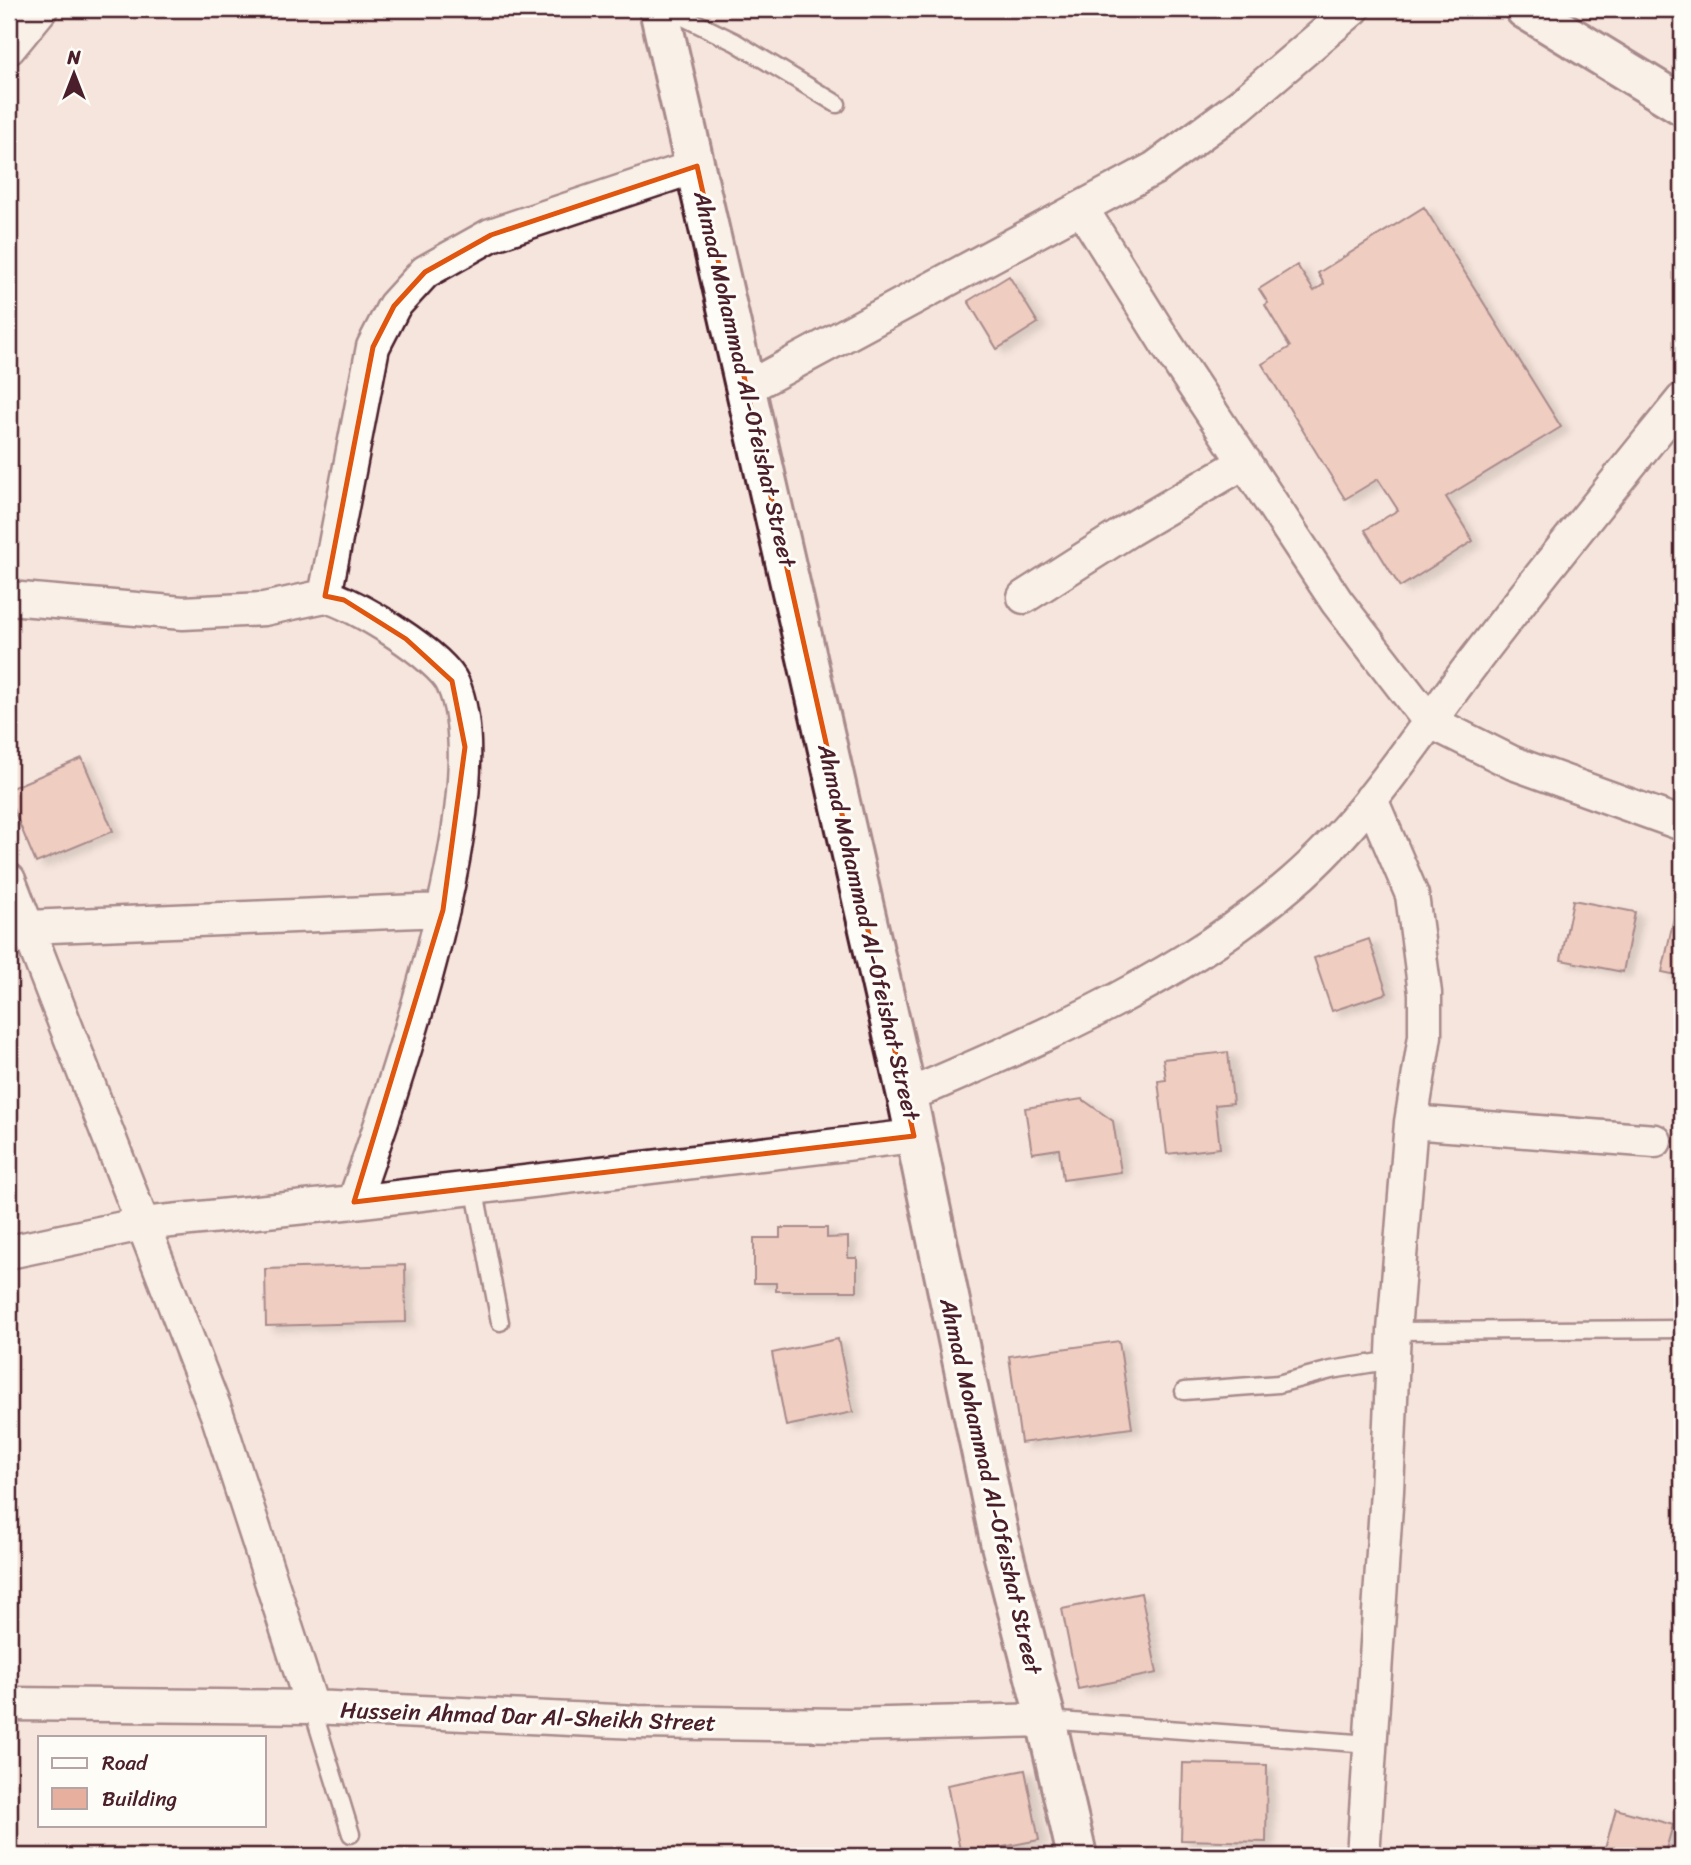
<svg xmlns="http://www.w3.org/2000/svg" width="1691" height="1865" viewBox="0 0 1691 1865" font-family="Sriracha,sans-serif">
<defs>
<filter id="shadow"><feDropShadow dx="8" dy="4.5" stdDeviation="3.5" flood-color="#0004"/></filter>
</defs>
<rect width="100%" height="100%" fill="#f6e5dc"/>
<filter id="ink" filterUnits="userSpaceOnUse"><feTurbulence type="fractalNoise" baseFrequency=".0143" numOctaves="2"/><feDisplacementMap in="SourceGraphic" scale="14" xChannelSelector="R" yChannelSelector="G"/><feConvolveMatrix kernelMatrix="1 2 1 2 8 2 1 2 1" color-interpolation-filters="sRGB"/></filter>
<g filter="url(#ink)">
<path fill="#e7af9e" stroke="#4a1f2b" stroke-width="2" filter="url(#shadow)" d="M 1424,207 L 1561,427 L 1446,497 L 1473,541 L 1400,587 L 1365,530 L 1398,510 L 1378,479 L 1345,499 L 1262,364 L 1290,347 L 1265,305 L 1268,303 L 1259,289 L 1297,265 L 1314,291 L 1324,284 L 1318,273 Z
M 1009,276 L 1038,323 L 997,349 L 968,301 Z
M 82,758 L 113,831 L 36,863 L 9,799 L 9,789 Z
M 1681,886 L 1682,886 L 1682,976 L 1662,972 Z
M 1573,900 L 1635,912 L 1623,972 L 1561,960 Z
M 1369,939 L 1387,993 L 1332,1011 L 1314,958 Z
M 1228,1052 L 1233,1103 L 1215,1105 L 1220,1148 L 1167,1154 L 1158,1081 L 1166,1080 L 1163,1059 Z
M 1082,1099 L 1113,1121 L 1121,1172 L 1063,1180 L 1059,1149 L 1032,1153 L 1025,1108 Z
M 780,1228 L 827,1228 L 827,1238 L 848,1237 L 848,1258 L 857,1258 L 857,1291 L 776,1291 L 776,1283 L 754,1283 L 754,1238 L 780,1238 Z
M 405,1265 L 406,1322 L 266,1326 L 265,1269 Z
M 838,1339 L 853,1412 L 786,1426 L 772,1353 Z
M 1119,1341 L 1132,1428 L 1021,1443 L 1009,1356 Z
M 1141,1593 L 1157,1673 L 1078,1689 L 1062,1609 Z
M 1183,1763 L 1267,1765 L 1266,1842 L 1181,1840 Z
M 1025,1770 L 1039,1840 L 961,1855 L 947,1785 Z
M 1616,1809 L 1673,1825 L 1664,1856 L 1603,1856 Z"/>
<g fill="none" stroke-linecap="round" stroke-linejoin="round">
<defs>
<path id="lane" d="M 667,9 L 735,42 L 837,104
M 474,1186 L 500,1322
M 1394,1331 L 1682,1329
M 1184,1391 L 1278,1384 L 1331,1370 L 1393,1360
M 312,1707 L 351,1834
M 1046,1720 L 1370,1744"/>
<path id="street" d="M 9,48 L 41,9
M 1082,209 L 1167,345 L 1337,602 L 1429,721 L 1513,763 L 1682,824
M 747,388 L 1155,168 L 1239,106 L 1353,9
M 1024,597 L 1129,530 L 1245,462
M 9,598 L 183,613 L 264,609 L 325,596
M 9,880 L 218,1417 L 312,1707
M 27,927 L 443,910
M 907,1096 C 1043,1037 1180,980 1293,882 C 1363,822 1414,741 1469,668 C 1538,577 1610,489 1682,400
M 1411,1122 L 1655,1141
M 354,1202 C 393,1092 499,788 453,684 C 441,656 353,602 325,596 L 373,347 L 394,306 L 425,272 L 491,235 L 697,166
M 9,1252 L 142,1224 L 354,1202 L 914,1136
M 9,1704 L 312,1707 L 638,1722 L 849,1725 L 1046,1720
M 1363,1856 L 1387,1491 L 1394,1331 L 1411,1122 L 1425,1036 L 1425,993 L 1412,895 L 1371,799"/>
<path id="secondary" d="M 659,9 L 907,1096 L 1000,1541 L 1046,1720 L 1077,1856
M 1525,9 L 1682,105"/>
</defs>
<use href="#lane" stroke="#4a1f2b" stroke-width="21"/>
<use href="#street" stroke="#4a1f2b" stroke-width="37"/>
<use href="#secondary" stroke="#4a1f2b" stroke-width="44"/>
<use href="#lane" stroke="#fdfcf7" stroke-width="16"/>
<use href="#street" stroke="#fdfcf7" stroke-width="32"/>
<use href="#secondary" stroke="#fdfcf7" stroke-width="38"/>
</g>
</g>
<path d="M0 0H1691V1865H0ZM 697,166 L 914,1136 L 354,1202 L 443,910 L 465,747 L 452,681 L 406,639 L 344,600 L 325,596 L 373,347 L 394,306 L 425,272 L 491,235 Z" fill="#f6e5dc" fill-opacity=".55" fill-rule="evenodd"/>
<path fill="none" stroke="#e0560e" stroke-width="5" stroke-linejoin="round" d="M 697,166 L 914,1136 L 354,1202 L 443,910 L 465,747 L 452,681 L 406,639 L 344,600 L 325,596 L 373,347 L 394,306 L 425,272 L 491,235 Z"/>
<g text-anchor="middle" stroke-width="6" stroke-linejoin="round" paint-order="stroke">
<g font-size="23" fill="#4a1f2b" stroke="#fdfcf7">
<text transform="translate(745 379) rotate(77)" y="8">Ahmad Mohammad Al-Ofeishat Street</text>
<text transform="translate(869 932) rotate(77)" y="8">Ahmad Mohammad Al-Ofeishat Street</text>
<text transform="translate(991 1486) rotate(77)" y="8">Ahmad Mohammad Al-Ofeishat Street</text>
<text transform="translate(528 1716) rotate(2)" y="8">Hussein Ahmad Dar Al-Sheikh Street</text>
</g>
</g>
<rect width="1691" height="1865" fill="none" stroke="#fdfcf7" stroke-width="35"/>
<rect x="18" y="18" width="1656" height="1830" fill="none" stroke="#4a1f2b" stroke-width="2.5" filter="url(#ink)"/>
<rect x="38" y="1736" width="228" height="91" fill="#fdfcf7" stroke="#b5a4a5" stroke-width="2"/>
<rect x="52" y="1758" width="35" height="10" fill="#fdfcf7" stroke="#b5a4a5" stroke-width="2"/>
<text x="102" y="1770" font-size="21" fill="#4a1f2b">Road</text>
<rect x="52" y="1788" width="35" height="21" fill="#e7af9e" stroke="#b5a4a5" stroke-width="2"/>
<text x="102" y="1806" font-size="21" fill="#4a1f2b">Building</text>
<g transform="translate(74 74)" stroke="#fdfcf7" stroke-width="5" paint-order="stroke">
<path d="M0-5L12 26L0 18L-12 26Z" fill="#4a1f2b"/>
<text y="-10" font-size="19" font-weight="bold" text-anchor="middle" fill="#4a1f2b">N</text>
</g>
</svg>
